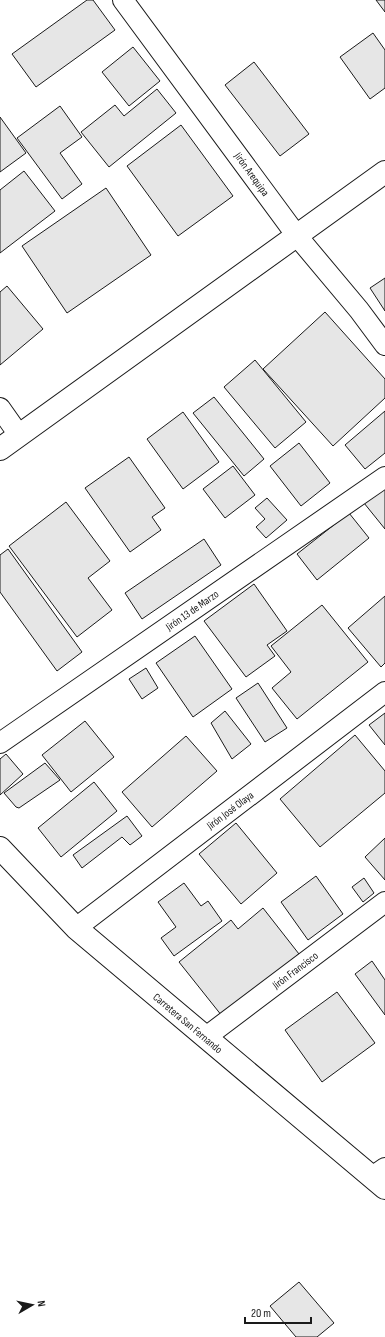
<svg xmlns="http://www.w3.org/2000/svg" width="385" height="1337" viewBox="0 0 385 1337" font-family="'Sofia Sans Condensed',sans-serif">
<rect width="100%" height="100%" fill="#fff"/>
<path fill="#e6e6e6" stroke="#1a1a1a" d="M 87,0 L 93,0 L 115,30 L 36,87 L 12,54 Z
M 376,0 L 385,0 L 385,12 Z
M 373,33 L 385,50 L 385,88 L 370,99 L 340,57 Z
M 133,47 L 160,81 L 129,106 L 102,72 Z
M 254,62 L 309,134 L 280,156 L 225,85 Z
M 157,89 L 176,113 L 109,167 L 81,132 L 115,105 L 124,116 Z
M 60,106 L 82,137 L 60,153 L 82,184 L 62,199 L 17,138 Z
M 0,117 L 26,153 L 0,172 Z
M 181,125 L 233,196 L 178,236 L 127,166 Z
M 24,171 L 55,211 L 0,253 L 0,190 Z
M 106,188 L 151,255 L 67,313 L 22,246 Z
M 385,278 L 385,311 L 370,288 Z
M 7,286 L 43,329 L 0,365 L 0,292 Z
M 325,312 L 385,379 L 385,398 L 333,446 L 263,369 Z
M 255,360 L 306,422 L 275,448 L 224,387 Z
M 214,397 L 264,459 L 244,476 L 193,413 Z
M 385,411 L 385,453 L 365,469 L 345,445 Z
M 183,412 L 219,462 L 183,489 L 147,439 Z
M 299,443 L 330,483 L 301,506 L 270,466 Z
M 129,457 L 165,508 L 152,517 L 161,530 L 130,552 L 85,488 Z
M 233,466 L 255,495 L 225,518 L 203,489 Z
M 385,486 L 385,529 L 364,503 Z
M 267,498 L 287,520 L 266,538 L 256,527 L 265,519 L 255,508 Z
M 66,502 L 110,561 L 88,578 L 112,610 L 77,637 L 9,546 Z
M 349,513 L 369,538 L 317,580 L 297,554 Z
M 204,539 L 221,565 L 142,619 L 125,593 Z
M 8,549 L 82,652 L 57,671 L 0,592 L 0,555 Z
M 254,584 L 287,631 L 267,645 L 275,656 L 246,677 L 204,621 Z
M 385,596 L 385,663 L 381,667 L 348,628 Z
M 322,605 L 368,662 L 297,719 L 272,688 L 291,672 L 271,646 Z
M 195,636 L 232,689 L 193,717 L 156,663 Z
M 146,668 L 158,688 L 142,699 L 129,679 Z
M 258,683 L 287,728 L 265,742 L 236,698 Z
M 225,711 L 251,744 L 232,759 L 211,723 Z
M 385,713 L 385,745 L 369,725 Z
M 85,721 L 114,757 L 71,792 L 42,755 Z
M 355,735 L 385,771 L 385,793 L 320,847 L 280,799 Z
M 186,736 L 217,771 L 152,827 L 122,792 Z
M 6,754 L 23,774 L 0,795 L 0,759 Z
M 45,763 L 60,780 L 19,808 L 16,807 L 4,793 Z
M 94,782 L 117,811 L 61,857 L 38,828 Z
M 127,816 L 142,836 L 130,845 L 122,837 L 82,868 L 73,855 Z
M 236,823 L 277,873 L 241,904 L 199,854 Z
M 385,838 L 385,880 L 365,857 Z
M 316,876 L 343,914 L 308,940 L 281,902 Z
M 364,878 L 374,893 L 363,902 L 352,887 Z
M 184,883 L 201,906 L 208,901 L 222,921 L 174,956 L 161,938 L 176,927 L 158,902 Z
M 263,908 L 299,954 L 222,1016 L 179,962 L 231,920 L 238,929 Z
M 372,961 L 385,980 L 385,1015 L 355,974 Z
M 337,992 L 375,1043 L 322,1082 L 285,1030 Z
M 299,1282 L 334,1323 L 317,1337 L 296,1337 L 270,1306 Z"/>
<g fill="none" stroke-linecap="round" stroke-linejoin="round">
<defs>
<path id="minor" d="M 123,0 L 297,236 L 359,310 L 385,345
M 0,408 L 19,435
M 0,743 L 385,477
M 76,928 L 385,692
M 206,1037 L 385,902
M 372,1177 L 385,1168"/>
<path id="tertiary" d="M 0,848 L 76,928 L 385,1188"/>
<path id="trunk" d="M 0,449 L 385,172"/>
</defs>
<use href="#minor" stroke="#1a1a1a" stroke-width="22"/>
<use href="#tertiary" stroke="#1a1a1a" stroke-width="24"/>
<use href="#trunk" stroke="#1a1a1a" stroke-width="24"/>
<use href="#minor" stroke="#fff" stroke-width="20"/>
<use href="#tertiary" stroke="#fff" stroke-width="22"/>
<use href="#trunk" stroke="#fff" stroke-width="22"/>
</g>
<g text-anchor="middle" stroke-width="3" stroke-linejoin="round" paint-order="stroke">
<g font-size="11" fill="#1a1a1a" stroke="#fff">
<text transform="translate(252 174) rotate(54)" y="4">Jirón Arequipa</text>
<text transform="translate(192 610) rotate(-35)" y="4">Jirón 13 de Marzo</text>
<text transform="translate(230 810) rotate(-37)" y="4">Jirón José Olaya</text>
<text transform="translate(295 970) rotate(-37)" y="4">Jirón Francisco</text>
<text transform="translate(188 1023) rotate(40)" y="4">Carretera San Fernando</text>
</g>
</g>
<g transform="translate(32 1305) rotate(81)" stroke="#ffffff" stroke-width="3" paint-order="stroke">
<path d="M0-3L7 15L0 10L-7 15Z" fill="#1a1a1a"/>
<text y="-6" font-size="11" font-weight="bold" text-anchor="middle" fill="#1a1a1a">N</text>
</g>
<path d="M245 1317v6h66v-6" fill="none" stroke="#1a1a1a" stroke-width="2"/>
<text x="251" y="1317" font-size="12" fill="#1a1a1a" stroke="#ffffff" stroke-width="3" paint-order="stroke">20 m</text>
</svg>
